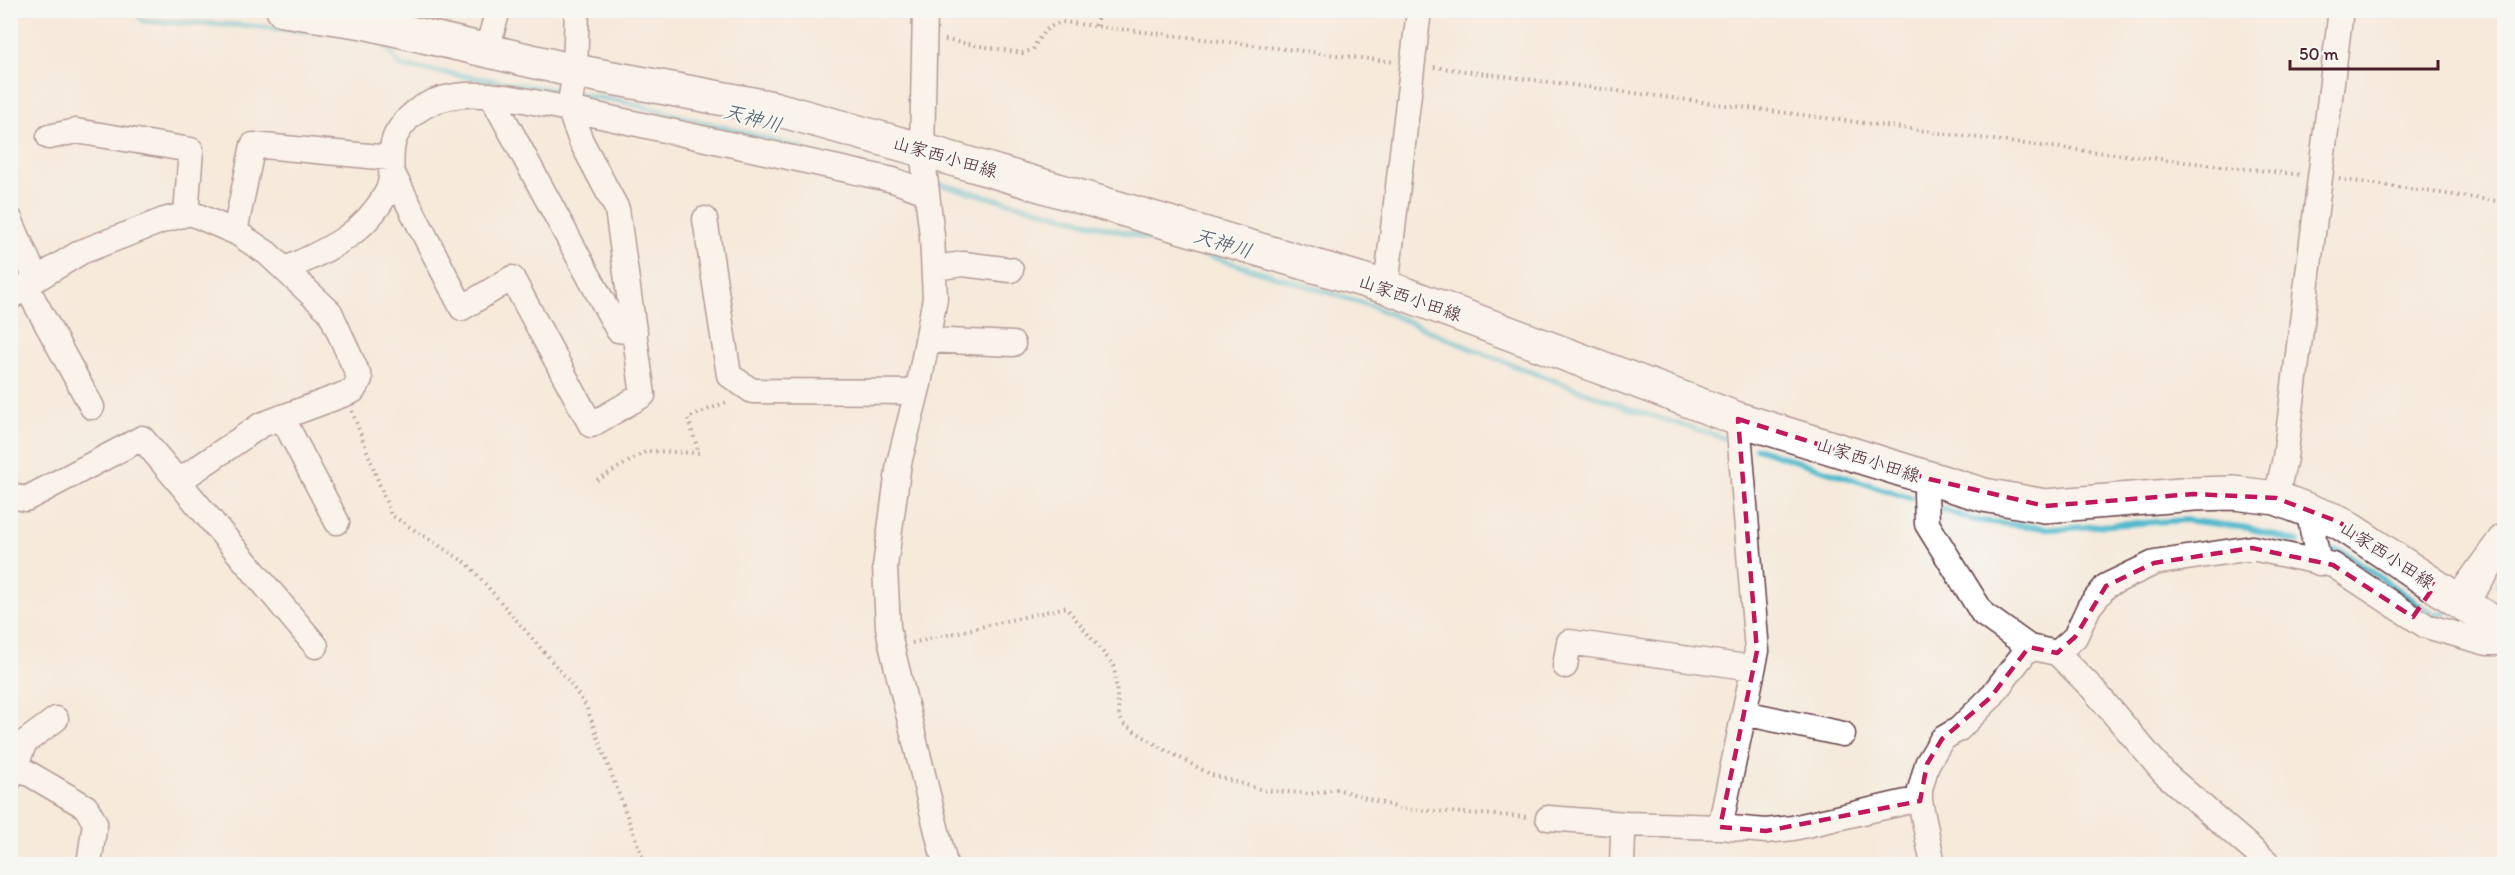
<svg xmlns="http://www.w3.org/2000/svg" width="2515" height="875" viewBox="0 0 2515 875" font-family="Itim,'Klee One',sans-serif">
<rect width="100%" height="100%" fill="#f6f6f2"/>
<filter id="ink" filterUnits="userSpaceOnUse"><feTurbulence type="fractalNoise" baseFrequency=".0167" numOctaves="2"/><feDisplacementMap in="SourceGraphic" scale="12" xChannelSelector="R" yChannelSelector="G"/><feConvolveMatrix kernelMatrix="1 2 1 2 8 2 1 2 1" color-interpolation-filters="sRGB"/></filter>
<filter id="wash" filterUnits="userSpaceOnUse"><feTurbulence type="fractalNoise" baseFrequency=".008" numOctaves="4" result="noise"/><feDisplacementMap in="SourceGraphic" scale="24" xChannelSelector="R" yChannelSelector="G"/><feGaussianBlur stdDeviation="1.35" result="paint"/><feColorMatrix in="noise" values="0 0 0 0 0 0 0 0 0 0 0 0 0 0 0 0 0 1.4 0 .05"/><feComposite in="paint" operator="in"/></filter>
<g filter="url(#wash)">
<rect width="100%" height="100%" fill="#f5eadb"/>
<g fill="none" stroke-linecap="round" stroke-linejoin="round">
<path stroke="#4fb9cc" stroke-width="6" d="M 132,10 L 144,21 L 237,25 L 319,32
M 380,37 L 400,66 L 566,92
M 576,94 L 621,101 L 802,148
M 931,182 L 1173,245 L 1369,305 L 1481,353 L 1630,409 L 1724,438
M 1756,448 L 1910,498
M 1942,509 L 1972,520 L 2053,529 L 2185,520 L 2248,528 L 2298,542
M 2332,550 L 2343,552 L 2434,615 L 2445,612
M 2499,585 L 2504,578"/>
</g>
</g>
<g filter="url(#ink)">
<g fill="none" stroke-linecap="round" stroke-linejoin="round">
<defs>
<path id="street" d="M 925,10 L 922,150 L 932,236 L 935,298 L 919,384 L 899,463 L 885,567 L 888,627 L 892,648 L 945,864
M 487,49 L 498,10
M 491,95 L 618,330 L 635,332
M 569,109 L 893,180 L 926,192
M 49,137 L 76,131 L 191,150 L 186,214
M 393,174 L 462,308 L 512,278 L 591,425 L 643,395 L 617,209 L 581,141 L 569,109
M 10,219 L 36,279
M 705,219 L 729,375 L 752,391 L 917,392
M 233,231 L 237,222 L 253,145 L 390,158
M 934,268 L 963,264 L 1011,270
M 286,269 C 327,250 362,236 386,194 C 397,175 386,152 397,133 C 433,73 515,99 569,109 L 575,71 L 577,10
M 26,286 L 92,407
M 1386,287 L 1419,10
M 10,298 L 30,283 L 81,252 L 164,220 L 191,213 L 237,233 L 267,253 L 330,312 L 360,379 L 353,391 L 261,425 L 179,481
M 927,340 L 1013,344
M 282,417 L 337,522
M 1929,479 L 1926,494 L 1927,524 L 1983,614 L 2029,647 L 2057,653 L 2093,689 L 2164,773 L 2269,864
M 10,493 L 12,496 L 26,499 L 142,438 L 316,646
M 2276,498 L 2285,458 L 2341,10
M 2308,510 L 2319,563
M 2057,653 L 2075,637 L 2089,607 L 2106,586 L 2154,563 L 2252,548 L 2333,565 L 2426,626 L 2487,643 L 2504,643
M 1565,666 L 1569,642 L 1753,668
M 1744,713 L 1843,734
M 16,766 L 86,807 L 95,823 L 89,864
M 10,779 L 25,742 L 56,719
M 1548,818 L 1626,824
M 1720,827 L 1757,651 L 1738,419
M 1622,864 L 1623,835 L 1626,824 L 1720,827 L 1766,831 L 1793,828 L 1906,802 L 1920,801
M 1933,864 L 1920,801 L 1920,790 L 1927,764 L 1942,739 L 1959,729 L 1990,698 L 2029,647"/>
<path id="secondary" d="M 283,10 L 363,22 L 575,71 L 773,108 L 922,150 L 1386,287 L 1738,419 L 1984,495 L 2045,506 L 2194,494 L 2234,493 L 2276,498 L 2339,522 L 2460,602 L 2504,629
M 2460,602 L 2504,541"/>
</defs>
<use href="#street" stroke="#643d45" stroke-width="27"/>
<use href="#secondary" stroke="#643d45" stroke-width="36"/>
<path stroke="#643d45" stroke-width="4" stroke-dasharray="1.5 4.5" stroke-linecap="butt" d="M 1096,26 L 1098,10
M 945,40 L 1022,53 L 1033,50 C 1040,34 1046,27 1062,22 L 1394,62
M 1434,67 L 2017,143 L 2302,175
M 2339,179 L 2504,202
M 352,411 L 391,515 L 468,564 L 568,680 L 586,706 L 645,864
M 597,480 L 647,451 L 699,453 L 688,418 L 729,401
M 912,643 L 1066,607 L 1114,666 L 1119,714 L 1123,724 L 1160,747 L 1212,775 L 1263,790 L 1310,794 L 1337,789 L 1402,809 L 1529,817"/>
<use href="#street" stroke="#fff" stroke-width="24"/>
<use href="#secondary" stroke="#fff" stroke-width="33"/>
</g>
</g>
<path d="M0 0H2515V875H0ZM 1738,419 L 1929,479 L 2045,506 L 2194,494 L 2276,498 L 2339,522 L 2435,585 L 2413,617 L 2333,565 L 2252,548 L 2154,563 L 2106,586 L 2075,637 L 2057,653 L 2029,647 L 1990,698 L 1942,739 L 1927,764 L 1920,801 L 1766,831 L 1720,827 L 1757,651 Z" fill="#f5eadb" fill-opacity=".55" fill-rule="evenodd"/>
<path fill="none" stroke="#c2185b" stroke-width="4.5" stroke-dasharray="12 8" stroke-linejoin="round" d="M 1738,419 L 1929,479 L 2045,506 L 2194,494 L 2276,498 L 2339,522 L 2435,585 L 2413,617 L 2333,565 L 2252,548 L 2154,563 L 2106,586 L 2075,637 L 2057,653 L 2029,647 L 1990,698 L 1942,739 L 1927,764 L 1920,801 L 1766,831 L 1720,827 L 1757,651 Z"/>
<g text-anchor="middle" stroke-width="4.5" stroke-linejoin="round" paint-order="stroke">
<g font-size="18" fill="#4a1f2b" stroke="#f6f6f2">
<text transform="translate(945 157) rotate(16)" y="6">山家西小田線</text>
<text transform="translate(1410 298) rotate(19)" y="6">山家西小田線</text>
<text transform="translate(1868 460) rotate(18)" y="6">山家西小田線</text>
<text transform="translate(2387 555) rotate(33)" y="6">山家西小田線</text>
</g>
<g font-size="20" font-style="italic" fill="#4c5563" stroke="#f6f6f2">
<text transform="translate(753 118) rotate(15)" y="7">天神川</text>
<text transform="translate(1223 243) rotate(17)" y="7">天神川</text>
</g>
</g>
<rect width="2515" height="875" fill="none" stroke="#f6f6f2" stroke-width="36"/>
<path d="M2290 60v9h148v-9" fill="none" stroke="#4a1f2b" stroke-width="3"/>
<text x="2299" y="60" font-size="18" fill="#4a1f2b" stroke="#f6f6f2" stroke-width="4.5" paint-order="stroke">50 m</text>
</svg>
